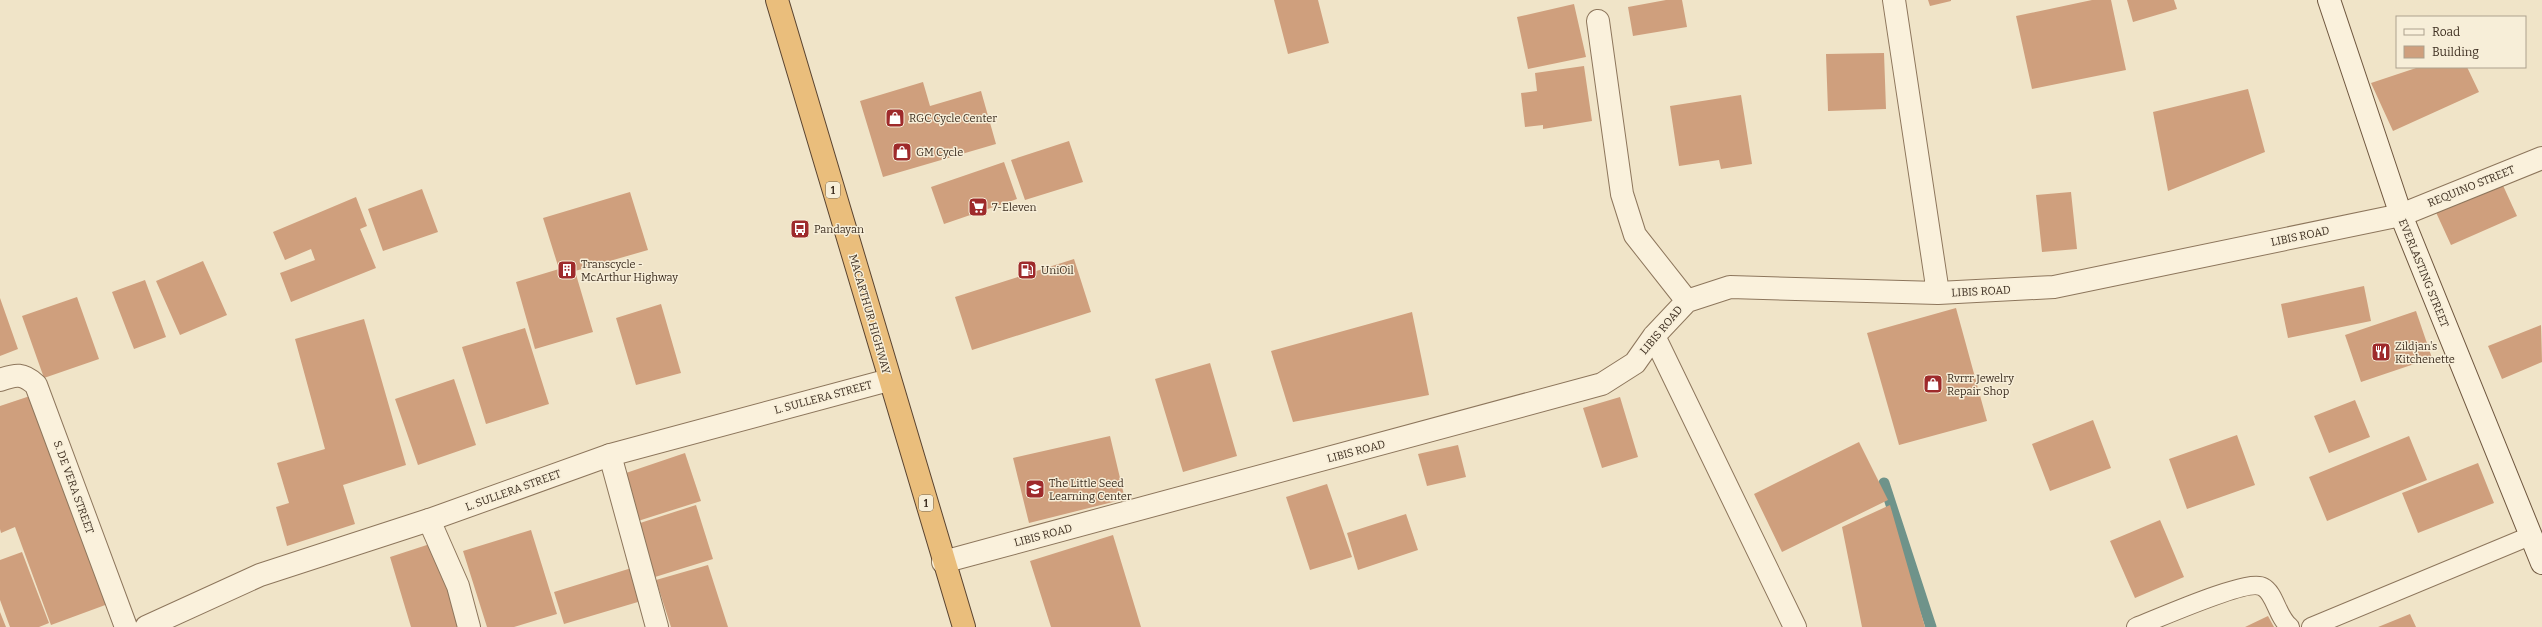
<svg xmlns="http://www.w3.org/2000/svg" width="2542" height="627" viewBox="0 0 2542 627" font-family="Bitter,serif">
<rect width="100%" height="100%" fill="#f0e4c8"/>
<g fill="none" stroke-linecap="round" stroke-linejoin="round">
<path stroke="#6f938a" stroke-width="11" d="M 1884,483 L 1931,627"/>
</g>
<path fill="#cf9f7d" d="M 1274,0 L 1318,0 L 1329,43 L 1288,54 Z
M 1666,0 L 1682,0 L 1687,27 L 1633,36 L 1628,7 Z
M 1928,0 L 1951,0 L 1951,1 L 1930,6 Z
M 2092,0 L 2111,0 L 2126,70 L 2032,89 L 2016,16 Z
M 2127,0 L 2174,0 L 2177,9 L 2133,22 Z
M 1574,4 L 1586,57 L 1528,69 L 1517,17 Z
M 1884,53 L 1886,109 L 1828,111 L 1826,54 Z
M 1584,66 L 1592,121 L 1543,129 L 1543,125 L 1525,127 L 1521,93 L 1537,91 L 1535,73 Z
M 2419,67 L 2467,67 L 2479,92 L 2393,131 L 2371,83 Z
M 923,82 L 930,106 L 981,91 L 996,144 L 883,177 L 860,101 Z
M 2248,89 L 2265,152 L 2168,191 L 2153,112 Z
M 1741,95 L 1752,164 L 1721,169 L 1719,160 L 1679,166 L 1670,106 Z
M 1069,141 L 1083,182 L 1025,200 L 1011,160 Z
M 1004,162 L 1017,199 L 944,224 L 931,187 Z
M 2500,179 L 2517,216 L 2451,245 L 2434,208 Z
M 422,189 L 438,232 L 383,251 L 368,209 Z
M 630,192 L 648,250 L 575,271 L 593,332 L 535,349 L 516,282 L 559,269 L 543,218 Z
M 2071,192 L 2077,249 L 2042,252 L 2036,195 Z
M 356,197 L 367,226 L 360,229 L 376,268 L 291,302 L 280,273 L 315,260 L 311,249 L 285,260 L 273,232 Z
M 1074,259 L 1091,312 L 972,350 L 955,297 Z
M 203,261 L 227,315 L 180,335 L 156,281 Z
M 145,280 L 166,337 L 134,349 L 112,292 Z
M 2364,286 L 2371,321 L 2288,338 L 2281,304 Z
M 77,297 L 99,359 L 44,378 L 22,316 Z
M 0,298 L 18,349 L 0,356 Z
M 661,304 L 681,373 L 636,385 L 616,318 Z
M 1956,308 L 1987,421 L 1899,445 L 1867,333 Z
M 2416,311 L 2432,358 L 2361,382 L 2345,335 Z
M 1412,312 L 1429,395 L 1293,422 L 1271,351 Z
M 364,319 L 406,465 L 343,485 L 355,524 L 287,546 L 276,507 L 289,503 L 277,463 L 325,449 L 295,339 Z
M 2541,325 L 2542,362 L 2502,379 L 2488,346 Z
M 525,328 L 549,404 L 486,424 L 462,347 Z
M 1210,363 L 1237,456 L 1183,472 L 1155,379 Z
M 454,379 L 476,445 L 418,465 L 395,399 Z
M 30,396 L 108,604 L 51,625 L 15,527 L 1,533 L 0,529 L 0,406 Z
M 1620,397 L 1638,457 L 1602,468 L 1583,408 Z
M 2355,400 L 2370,437 L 2329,453 L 2314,416 Z
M 2093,420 L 2111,468 L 2050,491 L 2032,444 Z
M 2237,435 L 2255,485 L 2187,509 L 2169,459 Z
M 1110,436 L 1125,499 L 1029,523 L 1013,458 Z
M 2409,436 L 2427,480 L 2327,521 L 2309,477 Z
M 1859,442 L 1888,500 L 1782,552 L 1754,494 Z
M 1458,445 L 1466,477 L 1427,486 L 1418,454 Z
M 685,453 L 701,501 L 638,521 L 623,474 Z
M 2478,463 L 2494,503 L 2418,533 L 2402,493 Z
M 1327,484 L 1352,557 L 1310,570 L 1286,497 Z
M 696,505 L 713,559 L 655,577 L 637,524 Z
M 1890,505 L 1925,627 L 1862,627 L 1842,527 Z
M 1406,514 L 1418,550 L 1358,570 L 1347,533 Z
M 2160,520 L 2184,577 L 2135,598 L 2110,541 Z
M 531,530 L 557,614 L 514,627 L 487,627 L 463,551 Z
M 1113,535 L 1141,627 L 1051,627 L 1030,561 Z
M 433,543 L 459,627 L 411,627 L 390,557 Z
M 22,552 L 49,623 L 39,627 L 10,627 L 0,600 L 0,560 Z
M 708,565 L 728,627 L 671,627 L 656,580 Z
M 638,566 L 648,599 L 564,624 L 554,592 Z
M 0,612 L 6,627 L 0,627 Z
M 2410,614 L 2416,627 L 2378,627 Z
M 2268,616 L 2274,627 L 2245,627 Z"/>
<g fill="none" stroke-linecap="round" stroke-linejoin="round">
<defs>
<path id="service" d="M 2136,627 C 2157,619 2248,578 2263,587 C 2275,593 2277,617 2290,627
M 2311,627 L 2530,536"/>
<path id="minor" d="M 1894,0 L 1938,293
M 1598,21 L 1622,194 L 1635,235 L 1687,301
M 1654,336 L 1795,627
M 0,380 C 16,374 23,373 36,385 L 126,627
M 610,455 L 657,627
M 429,520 L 458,586 L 469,627
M 943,562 L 1602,384 L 1635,363 L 1654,336 L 1687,301 L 1730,287 L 1938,293 L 2054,287 L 2401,215 L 2542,158"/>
<path id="tertiary" d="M 146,627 L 260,575 L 429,520 L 610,455 L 889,380"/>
<path id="secondary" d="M 2329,0 L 2401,215 L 2542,563"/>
<path id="trunk" d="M 777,0 L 964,627"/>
</defs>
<use href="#service" stroke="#8d765c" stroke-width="20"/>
<use href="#minor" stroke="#8d765c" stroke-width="24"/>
<use href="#tertiary" stroke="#8d765c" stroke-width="24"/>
<use href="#secondary" stroke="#6f573f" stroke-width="24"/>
<use href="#trunk" stroke="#5b4430" stroke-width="24"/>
<use href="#service" stroke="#faf1dc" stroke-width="18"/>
<use href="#minor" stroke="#faf1dc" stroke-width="22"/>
<use href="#tertiary" stroke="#faf1dc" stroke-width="22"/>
<use href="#secondary" stroke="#faf1dc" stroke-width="22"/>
<use href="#trunk" stroke="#eabe7c" stroke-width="22"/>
</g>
<defs>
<symbol id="shop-square" viewBox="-11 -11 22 22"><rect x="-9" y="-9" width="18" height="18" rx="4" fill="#9e2a2b" stroke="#f7eed8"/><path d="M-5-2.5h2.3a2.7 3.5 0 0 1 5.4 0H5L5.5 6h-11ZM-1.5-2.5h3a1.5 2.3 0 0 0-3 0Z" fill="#fff"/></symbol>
<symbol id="supermarket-square" viewBox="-11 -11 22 22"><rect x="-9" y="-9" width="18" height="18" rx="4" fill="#9e2a2b" stroke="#f7eed8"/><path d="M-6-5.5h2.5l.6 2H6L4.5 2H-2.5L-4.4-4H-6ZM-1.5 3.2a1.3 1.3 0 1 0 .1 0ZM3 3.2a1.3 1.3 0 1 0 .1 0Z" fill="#fff"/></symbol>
<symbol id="bus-square" viewBox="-11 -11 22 22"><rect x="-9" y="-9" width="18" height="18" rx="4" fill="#9e2a2b" stroke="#f7eed8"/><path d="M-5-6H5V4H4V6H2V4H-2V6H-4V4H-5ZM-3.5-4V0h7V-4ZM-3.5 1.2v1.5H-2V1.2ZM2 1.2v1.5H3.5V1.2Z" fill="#fff"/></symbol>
<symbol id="building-square" viewBox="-11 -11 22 22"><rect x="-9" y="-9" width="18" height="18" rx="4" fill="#9e2a2b" stroke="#f7eed8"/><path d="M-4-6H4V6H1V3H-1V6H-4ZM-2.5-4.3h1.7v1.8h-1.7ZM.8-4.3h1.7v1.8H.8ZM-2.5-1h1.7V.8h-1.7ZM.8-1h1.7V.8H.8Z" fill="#fff"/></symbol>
<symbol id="fuel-square" viewBox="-11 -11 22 22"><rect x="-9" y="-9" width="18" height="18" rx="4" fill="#9e2a2b" stroke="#f7eed8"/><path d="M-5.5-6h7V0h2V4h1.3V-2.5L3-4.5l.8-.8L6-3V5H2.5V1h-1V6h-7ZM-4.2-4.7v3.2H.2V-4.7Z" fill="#fff"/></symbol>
<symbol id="restaurant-square" viewBox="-11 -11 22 22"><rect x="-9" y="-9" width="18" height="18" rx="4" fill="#9e2a2b" stroke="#f7eed8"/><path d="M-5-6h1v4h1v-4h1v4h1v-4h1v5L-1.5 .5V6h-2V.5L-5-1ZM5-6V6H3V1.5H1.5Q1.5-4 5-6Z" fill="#fff"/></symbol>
<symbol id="school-square" viewBox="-11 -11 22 22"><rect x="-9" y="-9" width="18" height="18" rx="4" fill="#9e2a2b" stroke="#f7eed8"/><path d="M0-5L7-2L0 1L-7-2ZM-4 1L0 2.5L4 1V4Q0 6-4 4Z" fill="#fff"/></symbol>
</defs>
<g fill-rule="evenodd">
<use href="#shop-square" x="884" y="107" width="22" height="22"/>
<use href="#shop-square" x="891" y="141" width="22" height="22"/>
<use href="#supermarket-square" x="967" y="196" width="22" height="22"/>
<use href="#bus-square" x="789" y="218" width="22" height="22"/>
<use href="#building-square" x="556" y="259" width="22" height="22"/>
<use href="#fuel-square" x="1016" y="259" width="22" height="22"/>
<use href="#restaurant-square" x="2370" y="341" width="22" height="22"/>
<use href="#shop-square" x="1922" y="373" width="22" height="22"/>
<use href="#school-square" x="1024" y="478" width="22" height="22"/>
</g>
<g text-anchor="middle" stroke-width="3" stroke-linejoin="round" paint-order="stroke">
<g fill="#f7eed8" stroke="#756857" stroke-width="1">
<rect x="826" y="182" width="14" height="16" rx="3"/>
<rect x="919" y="495" width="14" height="16" rx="3"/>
</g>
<g font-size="10" font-weight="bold" fill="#3d2e20">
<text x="833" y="194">1</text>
<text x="926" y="507">1</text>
</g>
<g font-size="11" fill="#3d2e20" stroke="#f7eed8" text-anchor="start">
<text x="909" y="122">RGC Cycle Center</text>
<text x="916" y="156">GM Cycle</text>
<text x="992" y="211">7-Eleven</text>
<text x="814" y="233">Pandayan</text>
<text x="581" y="268">Transcycle -<tspan x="581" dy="13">McArthur Highway</tspan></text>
<text x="1041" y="274">UniOil</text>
<text x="2395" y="350">Zildjan's<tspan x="2395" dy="13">Kitchenette</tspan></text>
<text x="1947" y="382">Rvrrr Jewelry<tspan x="1947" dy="13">Repair Shop</tspan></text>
<text x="1049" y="487">The Little Seed<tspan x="1049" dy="13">Learning Center</tspan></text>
</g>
<g font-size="11" fill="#3d2e20" stroke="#f7eed8">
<text transform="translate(2471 186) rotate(-22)" y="4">REQUINO STREET</text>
<text transform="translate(2300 236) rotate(-12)" y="4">LIBIS ROAD</text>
<text transform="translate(2424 273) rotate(68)" y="4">EVERLASTING STREET</text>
<text transform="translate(1981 291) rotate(-3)" y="4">LIBIS ROAD</text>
<text transform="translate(870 314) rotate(74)" y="4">MACARTHUR HIGHWAY</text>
<text transform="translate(1661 330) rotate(-50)" y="4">LIBIS ROAD</text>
<text transform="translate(823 397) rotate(-15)" y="4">L. SULLERA STREET</text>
<text transform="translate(1356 451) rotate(-15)" y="4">LIBIS ROAD</text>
<text transform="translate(74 487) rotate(70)" y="4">S. DE VERA STREET</text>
<text transform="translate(513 490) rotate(-20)" y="4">L. SULLERA STREET</text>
<text transform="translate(1043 535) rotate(-15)" y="4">LIBIS ROAD</text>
</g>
</g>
<rect x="2396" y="16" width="130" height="52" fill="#f7eed8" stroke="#ada18e"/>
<rect x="2404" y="29" width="20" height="6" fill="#faf1dc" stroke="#ada18e"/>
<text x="2432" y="36" font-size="12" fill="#3d2e20">Road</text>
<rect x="2404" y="46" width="20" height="12" fill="#cf9f7d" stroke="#ada18e"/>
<text x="2432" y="56" font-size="12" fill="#3d2e20">Building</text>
</svg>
